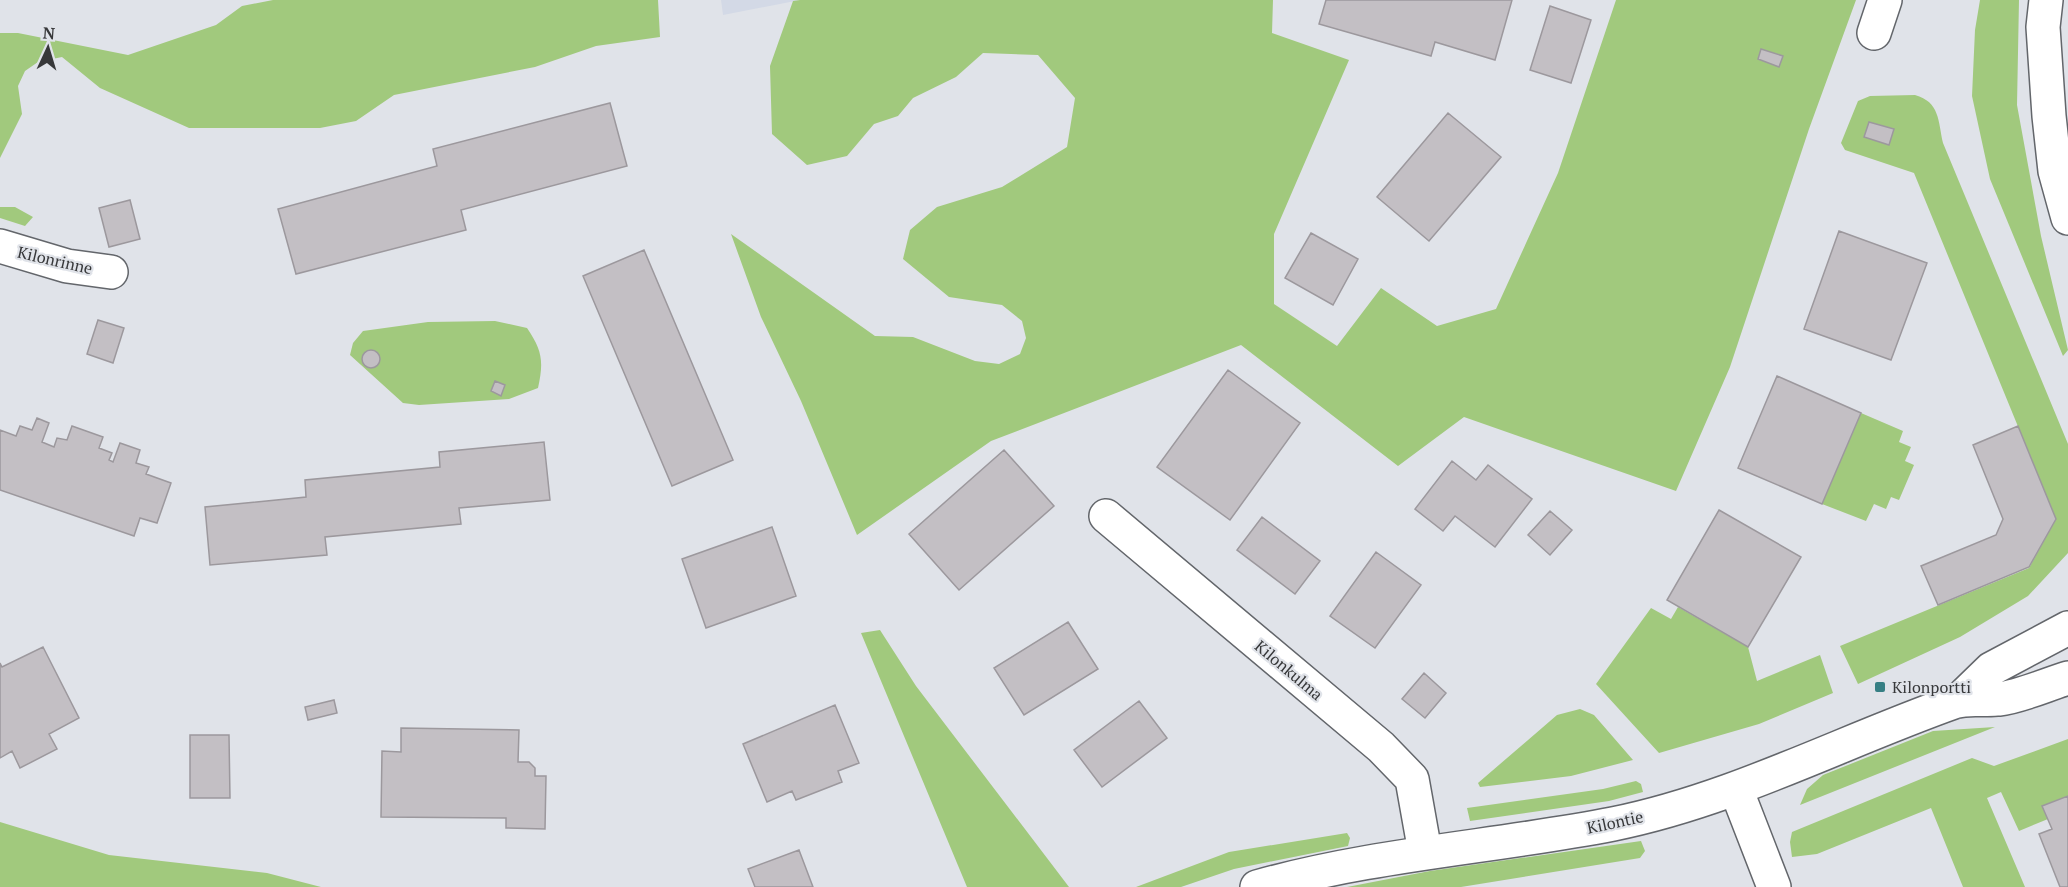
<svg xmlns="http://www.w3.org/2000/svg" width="2068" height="887" viewBox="0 0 2068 887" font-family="'PT Serif',serif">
<rect width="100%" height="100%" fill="#e0e3e9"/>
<path fill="#d3d9e6" d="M 721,0 L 800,0 L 723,15 Z"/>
<path fill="#a1c97d" d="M 273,0 L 658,0 L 660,37 L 596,46 L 535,67 L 394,95 L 356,121 L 320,128 L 189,128 L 100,88 L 62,57 L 38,62 L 25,71 L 18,86 L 22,114 L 0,158 L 0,33 L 18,33 L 128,55 L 216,25 L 242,6 Z
M 800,0 L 1273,0 L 1272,33 L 1349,60 L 1274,234 L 1274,304 L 1337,346 L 1381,288 L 1437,326 L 1496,309 L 1558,173 L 1616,0 L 1856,0 L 1809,129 L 1730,367 L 1676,491 L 1464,417 L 1398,466 L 1241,345 L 991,441 L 857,535 L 801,401 L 761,317 L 731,234 L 875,336 L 913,337 L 975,361 L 999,364 L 1020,354 L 1026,338 L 1022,321 L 1002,305 L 949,297 L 903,259 L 910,230 L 937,207 L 1002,187 L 1067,147 L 1075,98 L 1038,55 L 983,53 L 956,77 L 913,98 L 898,116 L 874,124 L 847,156 L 807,165 L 772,134 L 770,66 L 793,1 Z
M 1980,0 L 2019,0 L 2017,105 L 2041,236 L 2068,350 L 2063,356 L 1990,179 L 1972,96 L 1975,30 Z
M 1915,95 C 1940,102 1938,121 1943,143 L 2068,444 L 2068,553 L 2028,596 L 1960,637 L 1858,684 L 1840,646 L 2029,568 L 2056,519 L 1914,173 L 1845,150 L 1841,143 L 1858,101 L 1870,96 Z
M 0,207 L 15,207 L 33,217 L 25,226 L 0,218 Z
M 495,321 L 527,328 C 542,350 544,361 538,388 L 509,399 L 419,405 L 403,403 L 350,355 L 353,343 L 363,331 L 428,322 Z
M 1861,413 L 1903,431 L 1899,442 L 1911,447 L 1905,461 L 1914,465 L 1899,500 L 1891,497 L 1886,509 L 1874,504 L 1866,521 L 1822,504 Z
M 1678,607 L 1748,647 L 1757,681 L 1820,655 L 1833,693 L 1759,724 L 1659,753 L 1596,684 L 1651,608 L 1671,619 Z
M 880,630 L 916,686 L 1069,887 L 967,887 L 861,633 Z
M 1580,709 L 1594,715 L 1633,760 L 1571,776 L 1480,787 L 1478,783 L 1557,715 Z
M 1995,727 L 1800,805 L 1807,789 L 1823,775 L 1933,731 Z
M 2068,739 L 2068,796 L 2043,806 L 2048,819 L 2019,831 L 2001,792 L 1987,798 L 2025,887 L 1963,887 L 1931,808 L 1817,854 L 1792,857 L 1790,842 L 1792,832 L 1972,758 L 1994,766 Z
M 1636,781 L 1641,784 L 1643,792 L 1609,801 L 1470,821 L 1467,808 L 1603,789 Z
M 0,822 L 109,855 L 267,873 L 321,887 L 0,887 Z
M 1347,833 L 1350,838 L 1348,846 L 1234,869 L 1181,887 L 1136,887 L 1229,852 Z
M 1641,841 L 1645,851 L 1640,858 L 1461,887 L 1347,887 L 1430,871 Z"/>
<path fill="#c3bfc4" stroke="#9c989d" stroke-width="1.5" d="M 1326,0 L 1512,0 L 1495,60 L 1435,42 L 1431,56 L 1319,24 Z
M 1550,6 L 1591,20 L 1571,83 L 1530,70 Z
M 1761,49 L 1783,56 L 1779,67 L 1758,59 Z
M 610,103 L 627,166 L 461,210 L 466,230 L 296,274 L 278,209 L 437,166 L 433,149 Z
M 1448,113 L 1501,157 L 1429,241 L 1377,197 Z
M 1869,122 L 1894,129 L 1889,145 L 1864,137 Z
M 130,200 L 140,239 L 109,247 L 99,208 Z
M 1839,231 L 1927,263 L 1891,360 L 1804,329 Z
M 1311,233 L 1358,259 L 1333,305 L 1285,278 Z
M 644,250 L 733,460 L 672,486 L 583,276 Z
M 98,320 L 124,328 L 113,363 L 87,354 Z
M362 359a9 9 0 1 1 18 0a9 9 0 1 1-18 0Z
M 1228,370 L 1300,423 L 1230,520 L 1157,467 Z
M 1777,376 L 1861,413 L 1822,504 L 1738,468 Z
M 495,381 L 505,385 L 501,396 L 491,391 Z
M 37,418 L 49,423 L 42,442 L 54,447 L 57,438 L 67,440 L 72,426 L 103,437 L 99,448 L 112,453 L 109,460 L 113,462 L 120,443 L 140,450 L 136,463 L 149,467 L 146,474 L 171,483 L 157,523 L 140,518 L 134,536 L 0,490 L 0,430 L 16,436 L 20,426 L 32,430 Z
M 2018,426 L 2056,519 L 2029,567 L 1938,605 L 1921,566 L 1996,535 L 2003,519 L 1973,445 Z
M 544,442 L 550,500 L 459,508 L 461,524 L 325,537 L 327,555 L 210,565 L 205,507 L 306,497 L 305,480 L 440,467 L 439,452 Z
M 1004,450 L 1054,506 L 959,590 L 909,534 Z
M 1452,461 L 1476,480 L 1488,465 L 1532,499 L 1495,547 L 1455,516 L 1443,531 L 1415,509 Z
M 1719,510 L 1801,557 L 1748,647 L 1667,600 Z
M 1550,511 L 1572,530 L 1550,555 L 1528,535 Z
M 1262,517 L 1320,561 L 1295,594 L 1237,550 Z
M 772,527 L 796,596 L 706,628 L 682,559 Z
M 1376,552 L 1421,585 L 1375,648 L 1330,616 Z
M 1068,622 L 1098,669 L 1024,715 L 994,668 Z
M 43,647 L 79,718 L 49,734 L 57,749 L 20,768 L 12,751 L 0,758 L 0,663 L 2,667 Z
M 1424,673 L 1446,693 L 1425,718 L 1402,699 Z
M 334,700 L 337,713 L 308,720 L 305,707 Z
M 1139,701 L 1167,738 L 1102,787 L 1074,750 Z
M 835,705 L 859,763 L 838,771 L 842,782 L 796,800 L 792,791 L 767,802 L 743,744 Z
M 401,728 L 519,730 L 518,762 L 529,762 L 535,768 L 535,776 L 546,776 L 545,829 L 506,828 L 506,818 L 381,817 L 382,751 L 401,752 Z
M 190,735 L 229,735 L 230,798 L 190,798 Z
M 2068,796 L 2068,887 L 2060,887 L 2039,834 L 2052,829 L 2042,806 Z
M 799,850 L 813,887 L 755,887 L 748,869 Z"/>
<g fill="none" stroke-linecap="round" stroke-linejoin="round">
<defs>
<path id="street" d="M 1874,33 L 1885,0
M 0,246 L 67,266 L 111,272
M 1106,516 L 1381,747 L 1412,779 L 1425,852
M 1736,789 L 1774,887"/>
<path id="secondary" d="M 2046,0 L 2043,27 L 2049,116 L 2055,171 L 2068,218
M 1958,701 L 1991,669 L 2068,628
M 1257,887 C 1374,854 1495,847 1613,824 C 1732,800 1841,742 1954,702 C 1968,697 1984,701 1999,699 C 2019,697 2048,684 2068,678"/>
</defs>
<use href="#street" stroke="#63666b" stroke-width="36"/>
<use href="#secondary" stroke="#63666b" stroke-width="36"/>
<use href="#street" stroke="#fff" stroke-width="33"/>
<use href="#secondary" stroke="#fff" stroke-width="33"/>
</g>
<rect fill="#367f84" stroke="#e0e3e9" stroke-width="2" x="1874" y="681" width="12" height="12" rx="3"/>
<g text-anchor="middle" stroke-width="4.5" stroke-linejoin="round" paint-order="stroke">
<g font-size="16" fill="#37383a" stroke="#e0e3e9">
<text transform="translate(55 260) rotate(13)" y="6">Kilonrinne</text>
<text transform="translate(1289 670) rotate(40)" y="6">Kilonkulma</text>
<text transform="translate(1615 822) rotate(-12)" y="6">Kilontie</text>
</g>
<g font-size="16" fill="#37383a" stroke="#e0e3e9" text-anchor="start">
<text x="1892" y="693">Kilonportti</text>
</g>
</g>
<g transform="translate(48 48) rotate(4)" stroke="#e0e3e9" stroke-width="4.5" paint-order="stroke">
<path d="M0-4.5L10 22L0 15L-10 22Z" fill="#37383a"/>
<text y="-9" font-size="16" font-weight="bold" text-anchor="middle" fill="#37383a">N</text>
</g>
</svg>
